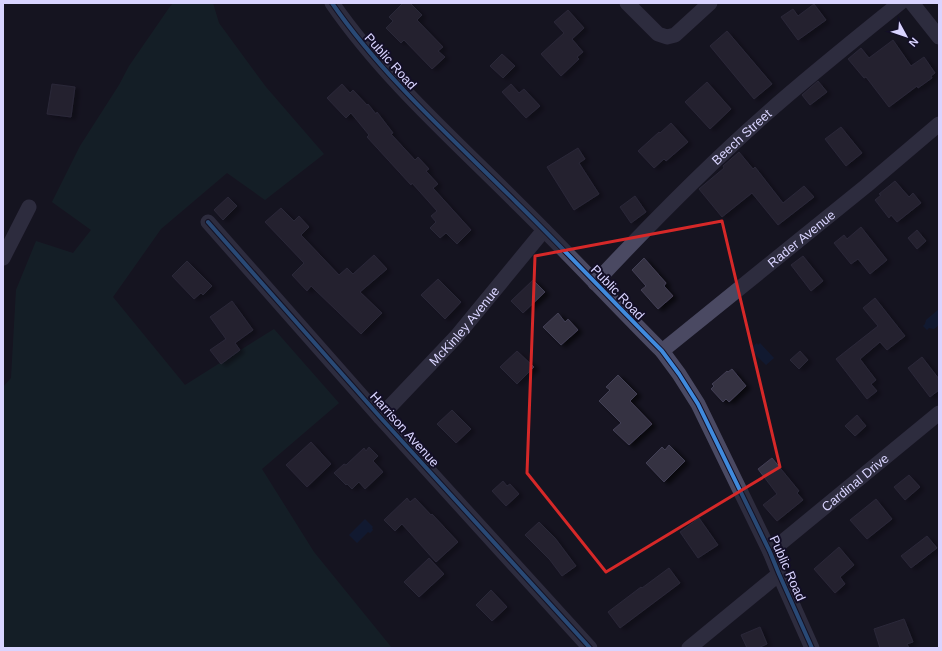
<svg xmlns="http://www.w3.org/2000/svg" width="942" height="651" viewBox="0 0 942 651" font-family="Helvetica,sans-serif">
<defs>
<filter id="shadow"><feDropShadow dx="4.5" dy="2.5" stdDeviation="2" flood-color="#0009"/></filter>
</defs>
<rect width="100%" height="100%" fill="#161421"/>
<path fill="#132c2d" d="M 173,3 L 213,3 L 219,23 L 266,87 L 324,154 L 265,200 L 227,173 L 161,229 L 113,297 L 185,385 L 274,329 L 339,403 L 262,469 L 314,552 L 392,648 L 3,648 L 3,387 L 11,378 L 16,290 L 36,241 L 73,253 L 91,230 L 52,202 L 80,146 L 119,85 L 129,66 L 169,8 Z"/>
<path fill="#0d2144" d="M 939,309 L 939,325 L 934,329 L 929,328 L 927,330 L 923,326 L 925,324 L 926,320 Z
M 757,343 L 758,345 L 760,343 L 774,358 L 766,365 L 752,351 L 754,349 L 752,347 Z
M 365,519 L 373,527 L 372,528 L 373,530 L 370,533 L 368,532 L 357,543 L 349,535 Z"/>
<path fill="#343243" stroke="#433f54" filter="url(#shadow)" d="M 403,3 L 410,3 L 422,15 L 417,20 L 443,47 L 438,51 L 445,57 L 432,69 L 404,40 L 401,43 L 386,28 L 393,21 L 389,17 Z
M 814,4 L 826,20 L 798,40 L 781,17 L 793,9 L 798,16 Z
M 568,10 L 584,28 L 572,39 L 583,52 L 577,57 L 579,59 L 561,76 L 541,54 L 564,33 L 554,22 Z
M 727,31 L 772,84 L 754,99 L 710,46 Z
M 893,40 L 911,66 L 924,57 L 935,73 L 931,76 L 932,78 L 918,88 L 917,86 L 889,107 L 866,77 L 864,78 L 848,59 L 861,48 L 869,58 Z
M 502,54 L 515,66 L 503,78 L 490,66 Z
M 818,81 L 827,92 L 810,105 L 802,95 Z
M 707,82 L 731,109 L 710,129 L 685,102 Z
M 52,84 L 75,87 L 71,117 L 47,114 Z
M 342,84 L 350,93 L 353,90 L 367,105 L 368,104 L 376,114 L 377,112 L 393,133 L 391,134 L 415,160 L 418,157 L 429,169 L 426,171 L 438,184 L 433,188 L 471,230 L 457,244 L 446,233 L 440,238 L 430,228 L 436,222 L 431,216 L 437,211 L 412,183 L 411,185 L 367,137 L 369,135 L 351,113 L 346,118 L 327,98 Z
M 511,84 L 519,93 L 524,89 L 540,106 L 526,118 L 502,92 Z
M 671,123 L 688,142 L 666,161 L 664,159 L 654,168 L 638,151 L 659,132 L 660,133 Z
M 841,127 L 862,153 L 846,166 L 825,139 Z
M 578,148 L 585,159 L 579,163 L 599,194 L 574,210 L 547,167 Z
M 739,152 L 753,169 L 755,167 L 783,203 L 804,186 L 814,197 L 778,225 L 752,193 L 722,217 L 699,189 L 724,168 L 723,166 Z
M 895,181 L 909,197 L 913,193 L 921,203 L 897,222 L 891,215 L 889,218 L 875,200 L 881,195 L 879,194 Z
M 635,196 L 646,212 L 631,223 L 620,207 Z
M 228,197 L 237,206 L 223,220 L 214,210 Z
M 281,208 L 294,221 L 299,216 L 309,227 L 301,235 L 339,275 L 347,268 L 353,274 L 374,255 L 387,269 L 360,292 L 382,313 L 361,334 L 311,286 L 307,291 L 292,275 L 304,263 L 265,222 Z
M 861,227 L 887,260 L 870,274 L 858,259 L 851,264 L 834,243 L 844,235 L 847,239 Z
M 917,230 L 926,241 L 917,249 L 908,238 Z
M 803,256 L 823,281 L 811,291 L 791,265 Z
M 644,258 L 666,283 L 664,286 L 673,296 L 658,309 L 641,290 L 646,286 L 632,270 Z
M 187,261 L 212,286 L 203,295 L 201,293 L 194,299 L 172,276 Z
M 438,279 L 461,302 L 445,319 L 421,295 Z
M 533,280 L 545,292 L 523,313 L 511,301 Z
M 875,298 L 905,336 L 887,350 L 880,342 L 860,359 L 876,380 L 871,384 L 877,391 L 867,399 L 836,359 L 878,326 L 863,308 Z
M 232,301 L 253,330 L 235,343 L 240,350 L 221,364 L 210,350 L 226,339 L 210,317 Z
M 558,313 L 565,322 L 568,319 L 578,330 L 561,345 L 543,327 Z
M 517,351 L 534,367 L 517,384 L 500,367 Z
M 800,351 L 808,360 L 799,369 L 790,360 Z
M 922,357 L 939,379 L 939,390 L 930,397 L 908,368 Z
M 732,369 L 746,386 L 729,402 L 726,399 L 723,402 L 711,389 L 714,386 L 712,384 L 718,379 L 727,371 L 728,372 Z
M 618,375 L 637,394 L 630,401 L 652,424 L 629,445 L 613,430 L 621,423 L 599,401 L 610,390 L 606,387 Z
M 452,410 L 471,429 L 456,443 L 437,424 Z
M 857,415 L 866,426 L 855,436 L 845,426 Z
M 311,442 L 331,464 L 307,487 L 286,465 Z
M 669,445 L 685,461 L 664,482 L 646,463 L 662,447 L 665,450 Z
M 369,447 L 378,456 L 373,461 L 383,472 L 365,489 L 359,482 L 352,489 L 347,484 L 346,485 L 334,473 L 344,464 L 346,465 L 364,448 L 366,451 Z
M 772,458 L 799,491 L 797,493 L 803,500 L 777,521 L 763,505 L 777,494 L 758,469 Z
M 909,475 L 920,487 L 905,500 L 894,487 Z
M 503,481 L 507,486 L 510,484 L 519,494 L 506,506 L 492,491 Z
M 407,498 L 410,502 L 415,498 L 431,515 L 432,514 L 458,542 L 436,562 L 402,524 L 395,531 L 384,520 Z
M 876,499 L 892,519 L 867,539 L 850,520 Z
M 699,518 L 718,545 L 698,558 L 680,532 Z
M 539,522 L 555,538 L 576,566 L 562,576 L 550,560 L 525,535 Z
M 927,536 L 937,548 L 911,568 L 901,556 Z
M 839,547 L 854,565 L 840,577 L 845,584 L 835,593 L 814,569 Z
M 429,558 L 444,574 L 419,597 L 404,582 Z
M 669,568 L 680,583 L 620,628 L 608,612 L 641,587 L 642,588 Z
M 491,590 L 507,607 L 492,621 L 476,605 Z
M 904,619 L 913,642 L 907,644 L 909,648 L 880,648 L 874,629 Z
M 760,627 L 767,644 L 758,648 L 747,648 L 741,635 Z"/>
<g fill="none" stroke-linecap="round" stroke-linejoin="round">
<g stroke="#4a4962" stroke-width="15">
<path d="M 332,3 C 383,77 453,139 516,202 C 566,251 613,302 662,351 L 679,374 L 698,404 L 770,552 L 779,574 L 812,648"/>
<path d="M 627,3 L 658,34 L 667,37 L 675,35 L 710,3"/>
<path d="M 912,3 L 939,37"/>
<path d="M 208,222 L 380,417 L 590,648"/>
<path d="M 3,258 L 29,207"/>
<path id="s1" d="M 595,283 C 649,225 705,168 765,115 C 809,76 854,40 900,3"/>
<path id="s2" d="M 662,351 L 866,186 L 939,124"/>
<path id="s3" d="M 380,417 L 456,337 L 544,230"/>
<path id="s4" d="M 770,552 L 939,413"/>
<path d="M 689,648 L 779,574"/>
</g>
<defs>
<path id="cycleway" d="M 332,3 C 383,77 453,139 516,202 C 566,251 613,302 662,351 L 679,374 L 698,404 L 770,552 L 779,574 L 812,648
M 208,222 L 380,417 L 590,648"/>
</defs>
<use href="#cycleway" stroke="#130f26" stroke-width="6"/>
<use href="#cycleway" stroke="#408adc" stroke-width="4"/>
</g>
<path d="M0 0H942V651H0ZM 722,221 L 780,467 L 606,572 L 527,473 L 535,256 Z" fill="#161421" fill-opacity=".55" fill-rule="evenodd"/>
<path fill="none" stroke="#d62828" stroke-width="3" stroke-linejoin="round" d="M 722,221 L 780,467 L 606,572 L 527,473 L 535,256 Z"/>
<g text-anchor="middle" stroke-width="4" stroke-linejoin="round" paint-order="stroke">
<g font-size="13" fill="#d9d4ff" stroke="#130f26">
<text transform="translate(391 61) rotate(48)" y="5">Public Road</text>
<text dy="5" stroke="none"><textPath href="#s1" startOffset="207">Beech Street</textPath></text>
<text dy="5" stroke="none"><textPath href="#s2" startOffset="179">Rader Avenue</textPath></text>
<text transform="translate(618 292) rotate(46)" y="5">Public Road</text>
<text dy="5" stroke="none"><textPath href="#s3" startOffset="124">McKinley Avenue</textPath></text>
<text transform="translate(405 429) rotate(48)" y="5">Harrison Avenue</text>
<text dy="5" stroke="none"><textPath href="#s4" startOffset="110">Cardinal Drive</textPath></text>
<text transform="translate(788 568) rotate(66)" y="5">Public Road</text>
</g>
</g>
<rect width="942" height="651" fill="none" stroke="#d9d4ff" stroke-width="8"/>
<g transform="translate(906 36) rotate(130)" stroke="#130f26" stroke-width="3" paint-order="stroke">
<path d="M0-3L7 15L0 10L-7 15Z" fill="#d9d4ff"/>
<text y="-6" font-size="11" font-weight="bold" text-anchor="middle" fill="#d9d4ff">N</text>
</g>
</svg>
